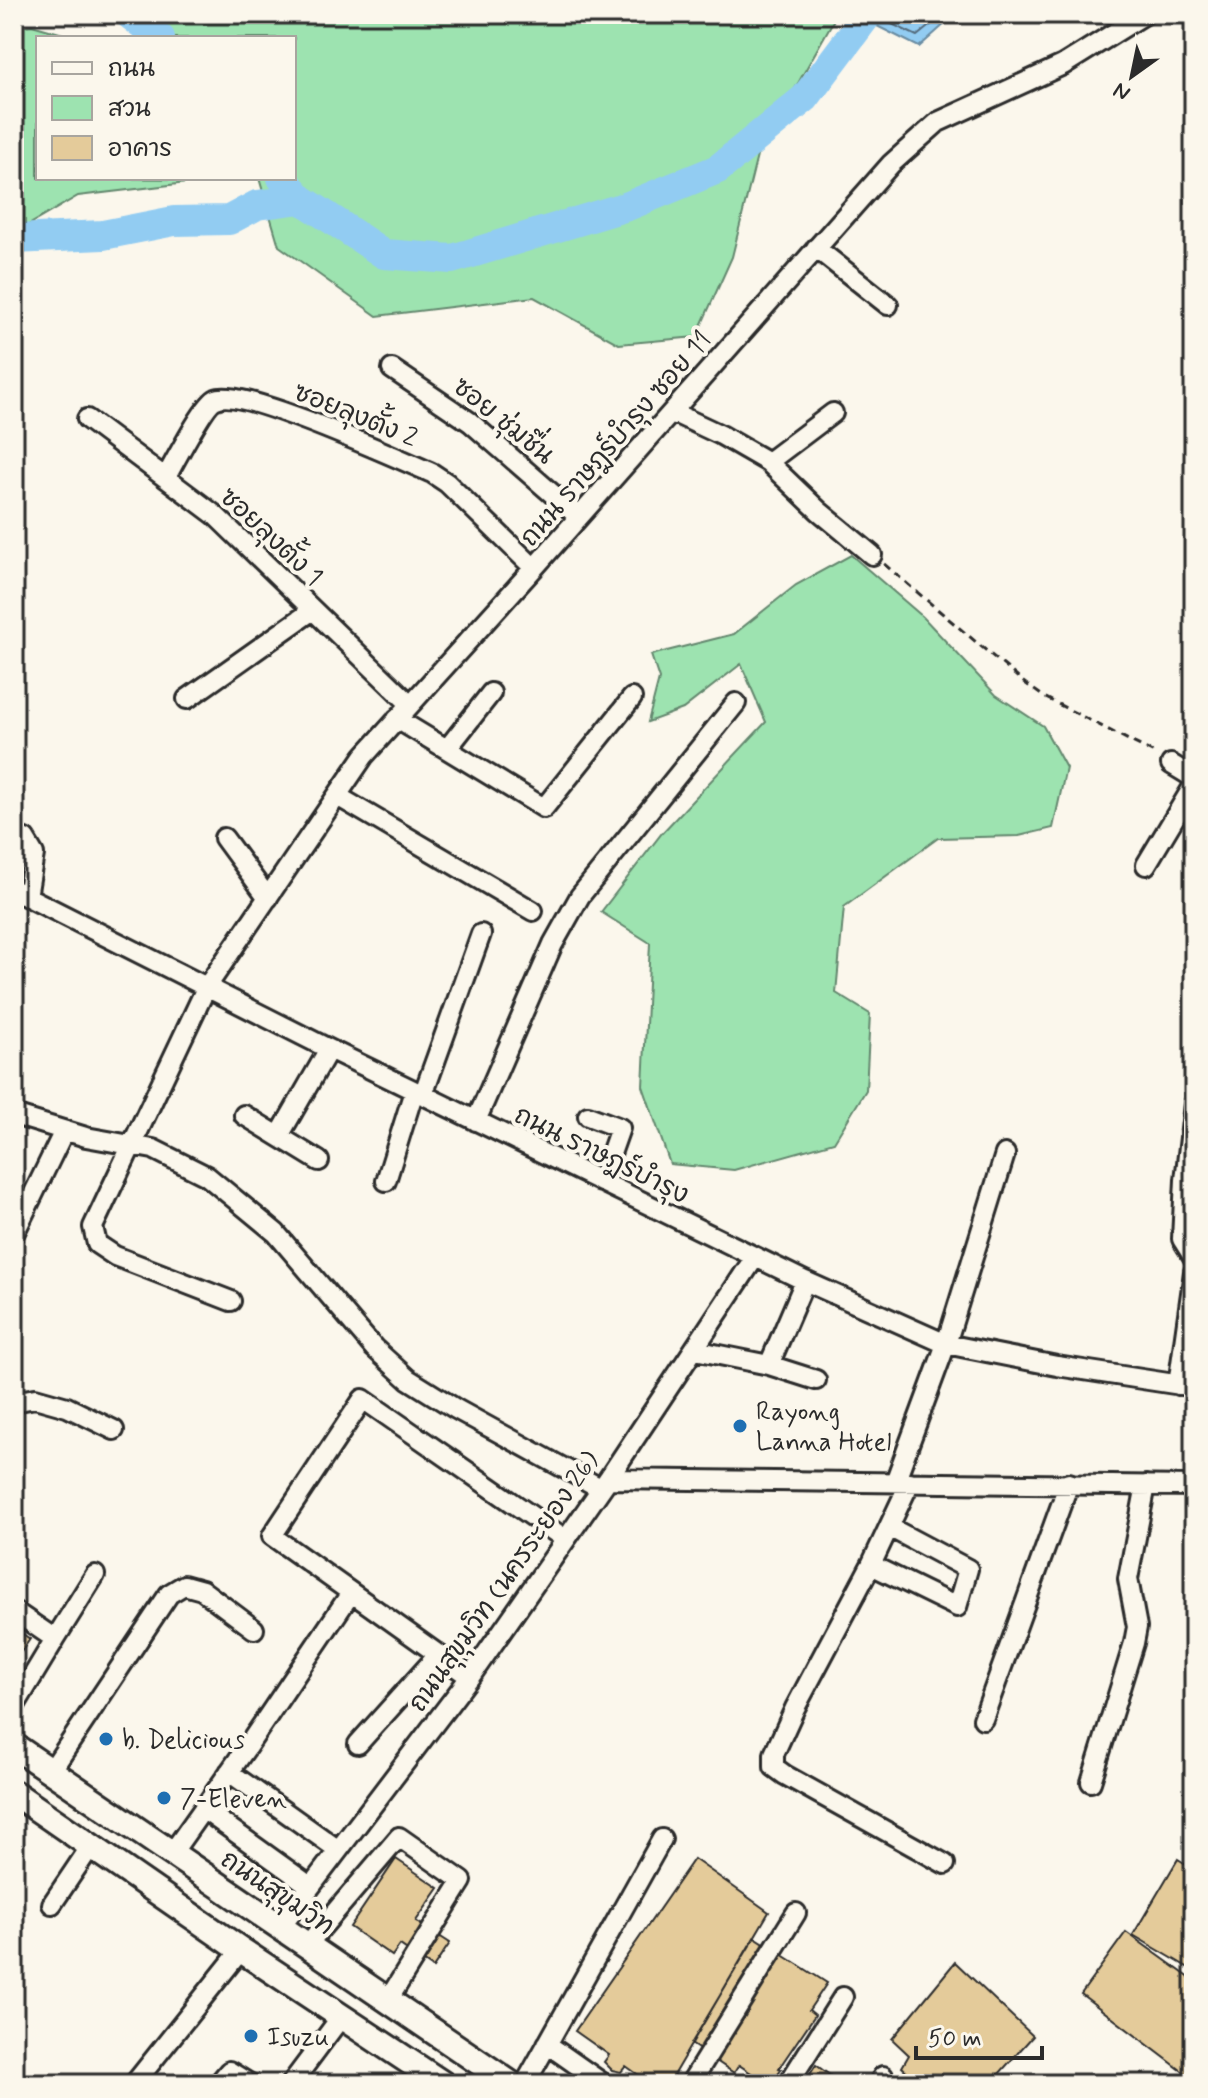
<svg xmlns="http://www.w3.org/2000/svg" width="1208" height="2098" viewBox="0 0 1208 2098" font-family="Mynerve,'Playpen Sans Thai',sans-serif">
<rect width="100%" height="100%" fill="#fbf7ec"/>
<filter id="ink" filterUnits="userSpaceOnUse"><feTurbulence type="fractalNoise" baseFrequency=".0125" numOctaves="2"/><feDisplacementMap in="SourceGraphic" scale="16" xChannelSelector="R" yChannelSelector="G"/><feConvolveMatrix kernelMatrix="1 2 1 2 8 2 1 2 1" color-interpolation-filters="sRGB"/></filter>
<g filter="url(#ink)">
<path fill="#9de3b0" stroke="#64876e" stroke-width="2" d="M 99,14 L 837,14 L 757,156 L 732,257 L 696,337 L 619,344 L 534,297 L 377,316 L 279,246 L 259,178 L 294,178 L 294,38 L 149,38 Z
M 32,25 L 77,38 L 38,38 L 38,178 L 220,179 L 78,196 L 25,227 L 14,226 L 14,27 Z
M 851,555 L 923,617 L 996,695 L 1043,726 L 1066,768 L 1053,828 L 1019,836 L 938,838 L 844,907 L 836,993 L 870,1014 L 866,1090 L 834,1142 L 734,1170 L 670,1164 L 643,1086 L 650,943 L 601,912 L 662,833 L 766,722 L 741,664 L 683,709 L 648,722 L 659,679 L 651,655 L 734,634 L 796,585 Z"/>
<path fill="#92ccf2" stroke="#698ca2" stroke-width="2" d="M 853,14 L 956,14 L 919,47 Z"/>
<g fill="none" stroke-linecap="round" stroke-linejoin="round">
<path stroke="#546b7b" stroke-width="2" d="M 871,14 L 917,36 L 944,14"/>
<path stroke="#92ccf2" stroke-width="30" d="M 129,14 L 160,38
M 282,178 L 301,199 L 384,254 L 452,259 L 628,206 L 718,169 L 805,98 L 868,14
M 14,239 L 103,235 L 174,221 L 229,220 L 257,205 L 301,199"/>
</g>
<path fill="#e4cb9a" stroke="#2b2b2b" stroke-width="2" d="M 14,1628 L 30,1639 L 14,1662 Z
M 396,1859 L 439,1888 L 416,1921 L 450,1943 L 433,1968 L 400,1945 L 392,1956 L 350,1927 Z
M 694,1859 L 769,1912 L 668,2084 L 651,2084 L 626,2066 L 621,2072 L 612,2070 L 604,2062 L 609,2055 L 575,2031 Z
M 1178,1859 L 1194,1869 L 1194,1971 L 1133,1935 Z
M 1126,1932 L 1194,1981 L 1194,2080 L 1081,1994 Z
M 755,1937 L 827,1983 L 809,2010 L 815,2015 L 779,2068 L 781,2069 L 771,2084 L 747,2084 L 744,2082 L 751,2073 L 739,2065 L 734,2073 L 691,2044 Z
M 955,1962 L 1033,2036 L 990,2084 L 920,2084 L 902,2067 L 909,2055 L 892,2039 Z
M 816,2065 L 831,2076 L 857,2084 L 804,2084 Z"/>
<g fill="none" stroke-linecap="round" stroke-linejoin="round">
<defs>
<path id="minor" d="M 816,248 L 888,305
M 392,369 L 470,422 L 579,517
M 672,412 L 721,435 L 768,462 L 819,511 L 872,555
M 87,419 L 215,515 L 410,704
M 768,462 L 833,413
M 166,477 C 174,463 205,403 216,399 C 242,387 399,459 432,473 L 447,483 L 534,568
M 187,699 L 313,610
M 397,719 L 544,808 L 632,698
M 447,749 L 491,693
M 1171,764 L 1194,778
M 339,797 L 533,911
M 14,835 L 25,839 L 34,854 L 27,897
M 224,838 L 268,898
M 1146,865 L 1194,785
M 14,890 L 329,1049 L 805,1281 L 946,1344 L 1057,1366 L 1194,1387
M 423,1095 L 481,934
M 1194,1104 L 1185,1180 L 1182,1239 L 1194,1258
M 14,1115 L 86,1137 L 153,1149 L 207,1176 L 276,1233 L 374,1348 L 408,1379 L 456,1409 L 600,1488
M 244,1115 L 319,1161
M 588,1116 L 620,1128 L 601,1182
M 476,1121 L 553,944 L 580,896 L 736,703
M 279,1136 L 329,1049
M 386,1181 L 414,1091
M 14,1234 L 64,1131
M 231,1301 L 115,1256 L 97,1244 L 93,1227 L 206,988 L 364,756 L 534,568 L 891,164 L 938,122 L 1063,65 L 1145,14
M 695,1350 L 769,1365 L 816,1380
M 769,1365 L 805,1281
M 1178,1385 L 1194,1272
M 14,1402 L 35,1398 L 67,1407 L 114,1430
M 608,1479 L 1194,1486
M 895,1482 L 946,1344 L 1005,1154
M 910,1482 L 871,1565 L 795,1708 L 774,1754 L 774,1767 L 785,1775 L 945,1864
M 871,1565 L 957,1607 L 968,1569 L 889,1527
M 14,1611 L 55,1639 L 14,1707
M 55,1639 L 95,1575
M 470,1677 L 272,1536 L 363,1399 L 565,1539
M 983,1719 L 1069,1483
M 358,1744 L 438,1655
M 51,1771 L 169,1594 L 184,1585 L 202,1590 L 254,1629
M 229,1772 L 337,1849
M 1091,1782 L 1134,1643 L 1137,1627 L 1128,1579 L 1146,1485
M 203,1809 L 310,1886
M 172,1853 L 247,1747 L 351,1593
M 52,1904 L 91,1846
M 280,1927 L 470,1677 L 608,1479 L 755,1257
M 307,1945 L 399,1837 L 462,1881 L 388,2000
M 547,2044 L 604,2084
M 134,2084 L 241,1950
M 218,2084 L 229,2071 L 250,2084
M 291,2084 L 341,2017
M 525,2084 L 662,1839
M 690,2084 L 796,1913
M 788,2084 L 843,1997
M 878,2084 L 883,2076"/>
<path id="major" d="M 14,1746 L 511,2084
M 14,1793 L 241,1950 L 443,2084"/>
</defs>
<use href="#minor" stroke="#2b2b2b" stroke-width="24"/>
<use href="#major" stroke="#2b2b2b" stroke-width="30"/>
<path stroke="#2b2b2b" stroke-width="3" stroke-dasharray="8 6" stroke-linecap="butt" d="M 884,564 L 1022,681 L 1044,697 L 1158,755"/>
<use href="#minor" stroke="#fbf7ec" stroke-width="18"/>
<use href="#major" stroke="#fbf7ec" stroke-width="24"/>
</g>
</g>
<g fill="#1f6fb2" stroke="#fbf7ec" stroke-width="3">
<circle cx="740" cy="1426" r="8"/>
<circle cx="106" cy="1739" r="8"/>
<circle cx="164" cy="1798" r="8"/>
<circle cx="251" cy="2036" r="8"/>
</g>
<g text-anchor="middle" stroke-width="8" stroke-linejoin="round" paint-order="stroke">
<g font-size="26" fill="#2b2b2b" stroke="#fbf7ec">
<text transform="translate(356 414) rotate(22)" y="9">ซอยลุงตั้ง 2</text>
<text transform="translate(504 420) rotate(39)" y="9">ซอย ชุ่มชื่น</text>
<text transform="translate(615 438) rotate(-49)" y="9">ถนน ราษฎร์บำรุง ซอย 11</text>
<text transform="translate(272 536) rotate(43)" y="9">ซอยลุงตั้ง 1</text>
<text transform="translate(602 1154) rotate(26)" y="9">ถนน ราษฎร์บำรุง</text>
<text transform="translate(503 1581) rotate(-55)" y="9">ถนนสุขุมวิท (นครระยอง 26)</text>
<text transform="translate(278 1892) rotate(34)" y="9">ถนนสุขุมวิท</text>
</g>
<g font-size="26" fill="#2b2b2b" stroke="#fbf7ec" text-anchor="start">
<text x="756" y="1420">Rayong<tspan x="756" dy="30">Lanna Hotel</tspan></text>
<text x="122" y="1748">b. Delicious</text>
<text x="180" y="1807">7-Eleven</text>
<text x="267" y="2045">Isuzu</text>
</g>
</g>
<rect width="1208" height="2098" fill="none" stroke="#fbf7ec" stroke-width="48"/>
<rect x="24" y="24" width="1160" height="2050" fill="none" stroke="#2b2b2b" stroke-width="3" filter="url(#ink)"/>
<rect x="36" y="36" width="260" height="144" fill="#fbf7ec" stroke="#a8a59f" stroke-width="2"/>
<rect x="52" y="62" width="40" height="12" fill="#fbf7ec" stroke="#a8a59f" stroke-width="2"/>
<text x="108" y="76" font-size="24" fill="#2b2b2b">ถนน</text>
<rect x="52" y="96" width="40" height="24" fill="#9de3b0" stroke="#a8a59f" stroke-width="2"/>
<text x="108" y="116" font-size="24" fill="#2b2b2b">สวน</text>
<rect x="52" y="136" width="40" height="24" fill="#e4cb9a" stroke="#a8a59f" stroke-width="2"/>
<text x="108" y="156" font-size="24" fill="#2b2b2b">อาคาร</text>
<g transform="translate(1132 76) rotate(213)" stroke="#fbf7ec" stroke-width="6" paint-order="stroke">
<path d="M0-6L14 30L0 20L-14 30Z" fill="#2b2b2b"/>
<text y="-12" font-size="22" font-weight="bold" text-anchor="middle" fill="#2b2b2b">N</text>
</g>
<path d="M916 2046v12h126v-12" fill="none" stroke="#2b2b2b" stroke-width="4"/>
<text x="928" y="2046" font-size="24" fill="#2b2b2b" stroke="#fbf7ec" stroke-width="6" paint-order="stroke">50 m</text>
</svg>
